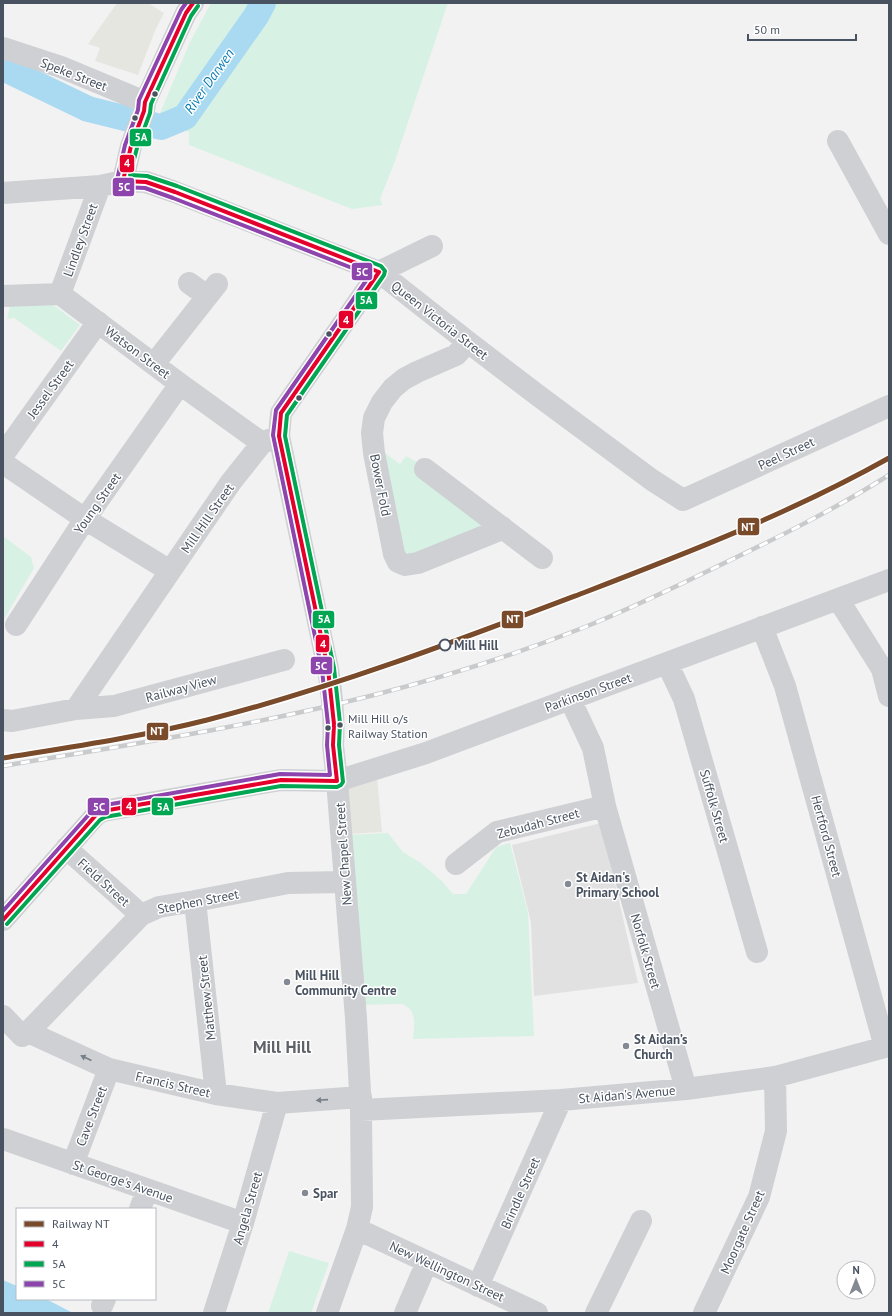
<svg xmlns="http://www.w3.org/2000/svg" width="892" height="1316" viewBox="0 0 892 1316" font-family="'PT Sans',sans-serif">
<rect width="100%" height="100%" fill="#f3f2f2"/>
<path fill="#e6e6e1" d="M 117,3 L 148,3 L 164,13 L 155,31 L 138,75 L 95,61 L 100,48 L 88,44 Z
M 377,776 L 382,832 L 347,834 L 343,790 Z"/>
<path fill="#e1e1e2" d="M 601,823 L 638,983 L 534,996 L 531,922 L 512,845 Z"/>
<path fill="#d7f2e4" d="M 211,3 L 448,3 L 395,161 L 380,199 L 383,205 L 352,209 L 189,145 L 189,132 L 160,120 L 167,117 L 160,113 L 190,42 Z
M 48,301 L 80,325 L 61,351 L 14,318 L 7,319 L 11,303 Z
M 382,451 L 400,464 L 406,456 L 422,465 L 486,525 L 404,558 Z
M 3,536 L 31,557 L 34,568 L 3,621 Z
M 388,833 L 403,852 L 421,863 L 442,881 L 453,894 L 466,894 L 496,847 L 510,843 L 528,913 L 534,1036 L 413,1039 C 414,1024 418,1011 402,1004 L 357,1005 L 347,835 Z
M 289,1251 L 329,1263 L 311,1313 L 268,1313 Z"/>
<path fill="#aadaf1" d="M 3,1280 L 17,1286 L 17,1299 L 46,1299 L 73,1313 L 3,1313 Z"/>
<g fill="none" stroke-linecap="round" stroke-linejoin="round">
<path stroke="#aadaf1" stroke-width="26" d="M 3,68 L 88,109 L 161,127 L 185,117 L 256,16 L 263,3"/>
<path stroke="#ced0d3" stroke-width="22" d="M 3,48 L 61,67 L 145,102
M 838,141 L 889,234
M 123,181 L 131,146 L 144,111 L 145,102 L 186,13 L 193,3
M 3,193 L 100,186 L 123,181 L 146,182 L 175,192 L 379,272 L 468,342 L 540,397 L 652,480 L 683,500 L 889,406
M 189,283 L 207,296
M 60,294 L 100,186
M 3,296 L 60,294 L 180,384 L 262,443
M 468,342 L 456,355 L 417,372 L 404,379 L 393,388 L 382,402 L 374,418 L 372,433 L 374,453 L 394,554 L 398,562 L 405,565 L 418,563 L 497,531 L 502,527
M 154,364 L 217,284
M 3,455 L 98,322
M 3,463 L 85,519 L 170,571
M 425,469 L 542,558
M 838,599 L 882,669 L 889,696
M 16,625 L 85,519 L 180,384
M 762,627 L 785,686 L 885,1047
M 667,663 L 684,699 L 757,952
M 570,699 L 593,748 L 605,806 L 686,1089
M 76,709 L 231,482 L 262,443 L 279,436
M 3,720 L 12,721 L 76,709 L 114,706 L 284,660
M 66,848 L 141,915
M 456,864 L 497,832 L 605,806
M 195,901 L 216,1094
M 3,920 L 96,815 L 103,811 L 281,780 L 337,781 L 426,753 L 889,580
M 3,1016 L 22,1036 L 28,1032 L 141,915 L 159,907 L 195,901 L 288,883 L 344,882
M 28,1032 L 109,1069 L 216,1094 L 277,1103 L 361,1097
M 361,1110 L 561,1100 L 686,1089 L 775,1077 L 889,1046
M 3,1139 L 243,1223
M 73,1164 L 109,1069
M 140,1209 L 147,1190
M 357,1229 L 537,1313
M 478,1286 L 561,1100
M 102,1306 L 105,1299
M 214,1313 L 243,1223 L 277,1103
M 327,1313 L 357,1229 L 362,1207 L 361,1110 L 356,1018 L 337,781 L 333,745 C 335,719 332,694 328,669 L 279,436 L 281,413 L 379,272 L 432,246
M 405,1313 L 427,1262
M 596,1313 L 641,1221
M 704,1313 L 759,1197 L 776,1131 L 775,1077"/>
<defs>
<path id="rail" d="M 3,766 C 127,745 252,726 374,695 C 445,677 517,654 585,627 C 627,610 669,590 710,570 C 771,541 832,511 889,475"/>
</defs>
<use href="#rail" stroke="#c8cacc" stroke-width="4.5"/>
<use href="#rail" stroke="#fff" stroke-width="3" stroke-dasharray="9" stroke-linecap="butt"/>
<defs>
<path id="bus-1" d="M 3,920 L 96,815 L 103,811 L 281,780 L 337,781 L 333,745 L 334,724 L 328,669 L 279,436 L 281,413 L 379,272 L 175,192 L 146,182 L 123,181 L 131,146 L 144,111 L 145,102 L 186,13 L 193,3"/>
<path id="bus-2" d="M 7,924 L 100,820 L 105,817 L 281,786 L 337,787 L 341,785 L 343,782 L 339,745 L 340,723 L 334,668 L 285,436 L 287,415 L 384,275 L 385,271 L 381,266 L 177,186 L 147,176 L 130,175 L 137,148 L 150,113 L 151,104 L 191,16 L 198,6"/>
<path id="bus-3" d="M 3,911 L 92,811 L 100,806 L 280,774 L 330,775 L 327,745 L 328,724 L 322,670 L 273,435 L 276,410 L 370,275 L 173,198 L 145,188 L 122,187 L 118,184 L 117,180 L 125,145 L 138,110 L 139,100 L 181,10 L 186,3"/>
</defs>
<use href="#bus-1" stroke="#fff" stroke-width="7"/>
<use href="#bus-2" stroke="#fff" stroke-width="7"/>
<use href="#bus-3" stroke="#fff" stroke-width="7"/>
<use href="#bus-1" stroke="#e4002b" stroke-width="4"/>
<use href="#bus-2" stroke="#00a651" stroke-width="4"/>
<use href="#bus-3" stroke="#8e44ad" stroke-width="4"/>
<defs>
<path id="rail-1" d="M 3,758 C 71,747 140,737 207,720 C 336,687 459,640 583,593 C 687,553 791,513 889,458"/>
</defs>
<use href="#rail-1" stroke="#fff" stroke-width="8"/>
<use href="#rail-1" stroke="#7a4b2a" stroke-width="5"/>
</g>
<defs><path id="oneway-solid" d="M-6-.8H1V-3.2L6.5 0L1 3.2V.8H-6Z"/></defs>
<g fill="#777e88">
<use href="#oneway-solid" transform="translate(86 1058) rotate(-155)"/>
<use href="#oneway-solid" transform="translate(322 1100) rotate(176)"/>
</g>
<g fill="#485260" stroke="#fff" stroke-width="1.5">
<circle cx="155" cy="94" r="3.5"/>
<circle cx="135" cy="118" r="3.5"/>
<circle cx="329" cy="334" r="3.5"/>
<circle cx="299" cy="398" r="3.5"/>
<circle cx="340" cy="725" r="3.5"/>
<circle cx="328" cy="728" r="3.5"/>
</g>
<circle fill="#fff" stroke="#485260" stroke-width="2" cx="445" cy="645" r="5.5"/>
<g fill="#848a93" stroke="#fff" stroke-width="1.5">
<circle cx="568" cy="884" r="4"/>
<circle cx="287" cy="982" r="4"/>
<circle cx="626" cy="1046" r="4"/>
<circle cx="305" cy="1193" r="4"/>
</g>
<g text-anchor="middle" stroke-width="3" stroke-linejoin="round" paint-order="stroke">
<g font-size="12" fill="#485260" stroke="#fff" text-anchor="start">
<text x="348" y="723">Mill Hill o/s<tspan x="348" dy="15">Railway Station</tspan></text>
</g>
<g font-size="13" fill="#485260" stroke="#fff">
<text transform="translate(74 74) rotate(21)" y="5">Speke Street</text>
<text transform="translate(80 240) rotate(-70)" y="5">Lindley Street</text>
<text transform="translate(440 320) rotate(38)" y="5">Queen Victoria Street</text>
<text transform="translate(138 352) rotate(37)" y="5">Watson Street</text>
<text transform="translate(50 389) rotate(-54)" y="5">Jessel Street</text>
<text transform="translate(786 453) rotate(-25)" y="5">Peel Street</text>
<text transform="translate(381 485) rotate(79)" y="5">Bower Fold</text>
<text transform="translate(97 503) rotate(-55)" y="5">Young Street</text>
<text transform="translate(207 518) rotate(-55)" y="5">Mill Hill Street</text>
<text transform="translate(181 688) rotate(-15)" y="5">Railway View</text>
<text transform="translate(588 692) rotate(-20)" y="5">Parkinson Street</text>
<text transform="translate(715 806) rotate(74)" y="5">Suffolk Street</text>
<text transform="translate(538 823) rotate(-15)" y="5">Zebudah Street</text>
<text transform="translate(827 836) rotate(75)" y="5">Hertford Street</text>
<text transform="translate(343 854) rotate(-94)" y="5">New Chapel Street</text>
<text transform="translate(104 882) rotate(42)" y="5">Field Street</text>
<text transform="translate(198 901) rotate(-11)" y="5">Stephen Street</text>
<text transform="translate(646 951) rotate(74)" y="5">Norfolk Street</text>
<text transform="translate(206 998) rotate(-96)" y="5">Matthew Street</text>
<text transform="translate(173 1084) rotate(13)" y="5">Francis Street</text>
<text transform="translate(627 1094) rotate(-5)" y="5">St Aidan's Avenue</text>
<text transform="translate(91 1116) rotate(-69)" y="5">Cave Street</text>
<text transform="translate(123 1181) rotate(19)" y="5">St George's Avenue</text>
<text transform="translate(520 1193) rotate(-66)" y="5">Brindle Street</text>
<text transform="translate(247 1208) rotate(-74)" y="5">Angela Street</text>
<text transform="translate(742 1232) rotate(-66)" y="5">Moorgate Street</text>
<text transform="translate(447 1271) rotate(25)" y="5">New Wellington Street</text>
</g>
<g font-size="13" font-weight="bold" fill="#485260" stroke="#fff" text-anchor="start">
<text x="454" y="650">Mill Hill</text>
</g>
<g font-size="13" font-weight="bold" fill="#485260" stroke="#fff" text-anchor="start">
<text x="576" y="882">St Aidan's<tspan x="576" dy="15">Primary School</tspan></text>
<text x="295" y="980">Mill Hill<tspan x="295" dy="15">Community Centre</tspan></text>
<text x="634" y="1044">St Aidan’s<tspan x="634" dy="15">Church</tspan></text>
<text x="313" y="1198">Spar</text>
</g>
<g font-size="14" font-style="italic" fill="#077cb4" stroke="#fff">
<text transform="translate(209 81) rotate(-55)" y="5">River Darwen</text>
</g>
<g font-size="17" font-weight="bold" fill="#5e6167" stroke="#fff">
<text x="282" y="1053">Mill Hill</text>
</g>
</g>
<g stroke="#fff" stroke-width="1.5">
<rect x="129" y="128" width="23" height="19" rx="4" fill="#00a651"/>
<rect x="119" y="154" width="16" height="19" rx="4" fill="#e4002b"/>
<rect x="112" y="177" width="23" height="20" rx="4" fill="#8e44ad"/>
<rect x="351" y="262" width="22" height="19" rx="4" fill="#8e44ad"/>
<rect x="355" y="291" width="23" height="19" rx="4" fill="#00a651"/>
<rect x="338" y="310" width="16" height="19" rx="4" fill="#e4002b"/>
<rect x="737" y="517" width="23" height="19" rx="4" fill="#7a4b2a"/>
<rect x="501" y="610" width="23" height="19" rx="4" fill="#7a4b2a"/>
<rect x="312" y="610" width="23" height="19" rx="4" fill="#00a651"/>
<rect x="315" y="634" width="15" height="19" rx="4" fill="#e4002b"/>
<rect x="310" y="656" width="23" height="19" rx="4" fill="#8e44ad"/>
<rect x="146" y="722" width="23" height="19" rx="4" fill="#7a4b2a"/>
<rect x="121" y="797" width="16" height="19" rx="4" fill="#e4002b"/>
<rect x="87" y="797" width="23" height="19" rx="4" fill="#8e44ad"/>
<rect x="151" y="797" width="23" height="19" rx="4" fill="#00a651"/>
</g>
<g font-size="11" text-anchor="middle" font-weight="bold" fill="#fff">
<text x="141" y="141">5A</text>
<text x="127" y="167">4</text>
<text x="124" y="191">5C</text>
<text x="362" y="276">5C</text>
<text x="366" y="304">5A</text>
<text x="346" y="324">4</text>
<text x="748" y="531">NT</text>
<text x="513" y="623">NT</text>
<text x="324" y="623">5A</text>
<text x="323" y="648">4</text>
<text x="321" y="670">5C</text>
<text x="157" y="735">NT</text>
<text x="129" y="810">4</text>
<text x="99" y="811">5C</text>
<text x="163" y="811">5A</text>
</g>
<rect width="892" height="1316" fill="none" stroke="#485260" stroke-width="8"/>
<rect x="16" y="1208" width="140" height="92" fill="#ffffff" stroke="#b6babf"/>
<rect x="24" y="1221" width="20" height="6" fill="#7a4b2a" stroke="#b6babf"/>
<text x="52" y="1228" font-size="12" fill="#485260">Railway NT</text>
<rect x="24" y="1241" width="20" height="6" fill="#e4002b" stroke="#b6babf"/>
<text x="52" y="1248" font-size="12" fill="#485260">4</text>
<rect x="24" y="1261" width="20" height="6" fill="#00a651" stroke="#b6babf"/>
<text x="52" y="1268" font-size="12" fill="#485260">5A</text>
<rect x="24" y="1281" width="20" height="6" fill="#8e44ad" stroke="#b6babf"/>
<text x="52" y="1288" font-size="12" fill="#485260">5C</text>
<g transform="translate(856 1280)"><circle r="19" fill="#ffffff" stroke="#b6babf"/>
<path d="M0-3L7 15L0 10L-7 15Z" fill="#848a93"/>
<text y="-6" font-size="11" font-weight="bold" text-anchor="middle" fill="#485260">N</text>
</g>
<path d="M748 34v6h108v-6" fill="none" stroke="#485260" stroke-width="2"/>
<text x="754" y="34" font-size="12" fill="#485260" stroke="#ffffff" stroke-width="3" paint-order="stroke">50 m</text>
</svg>
